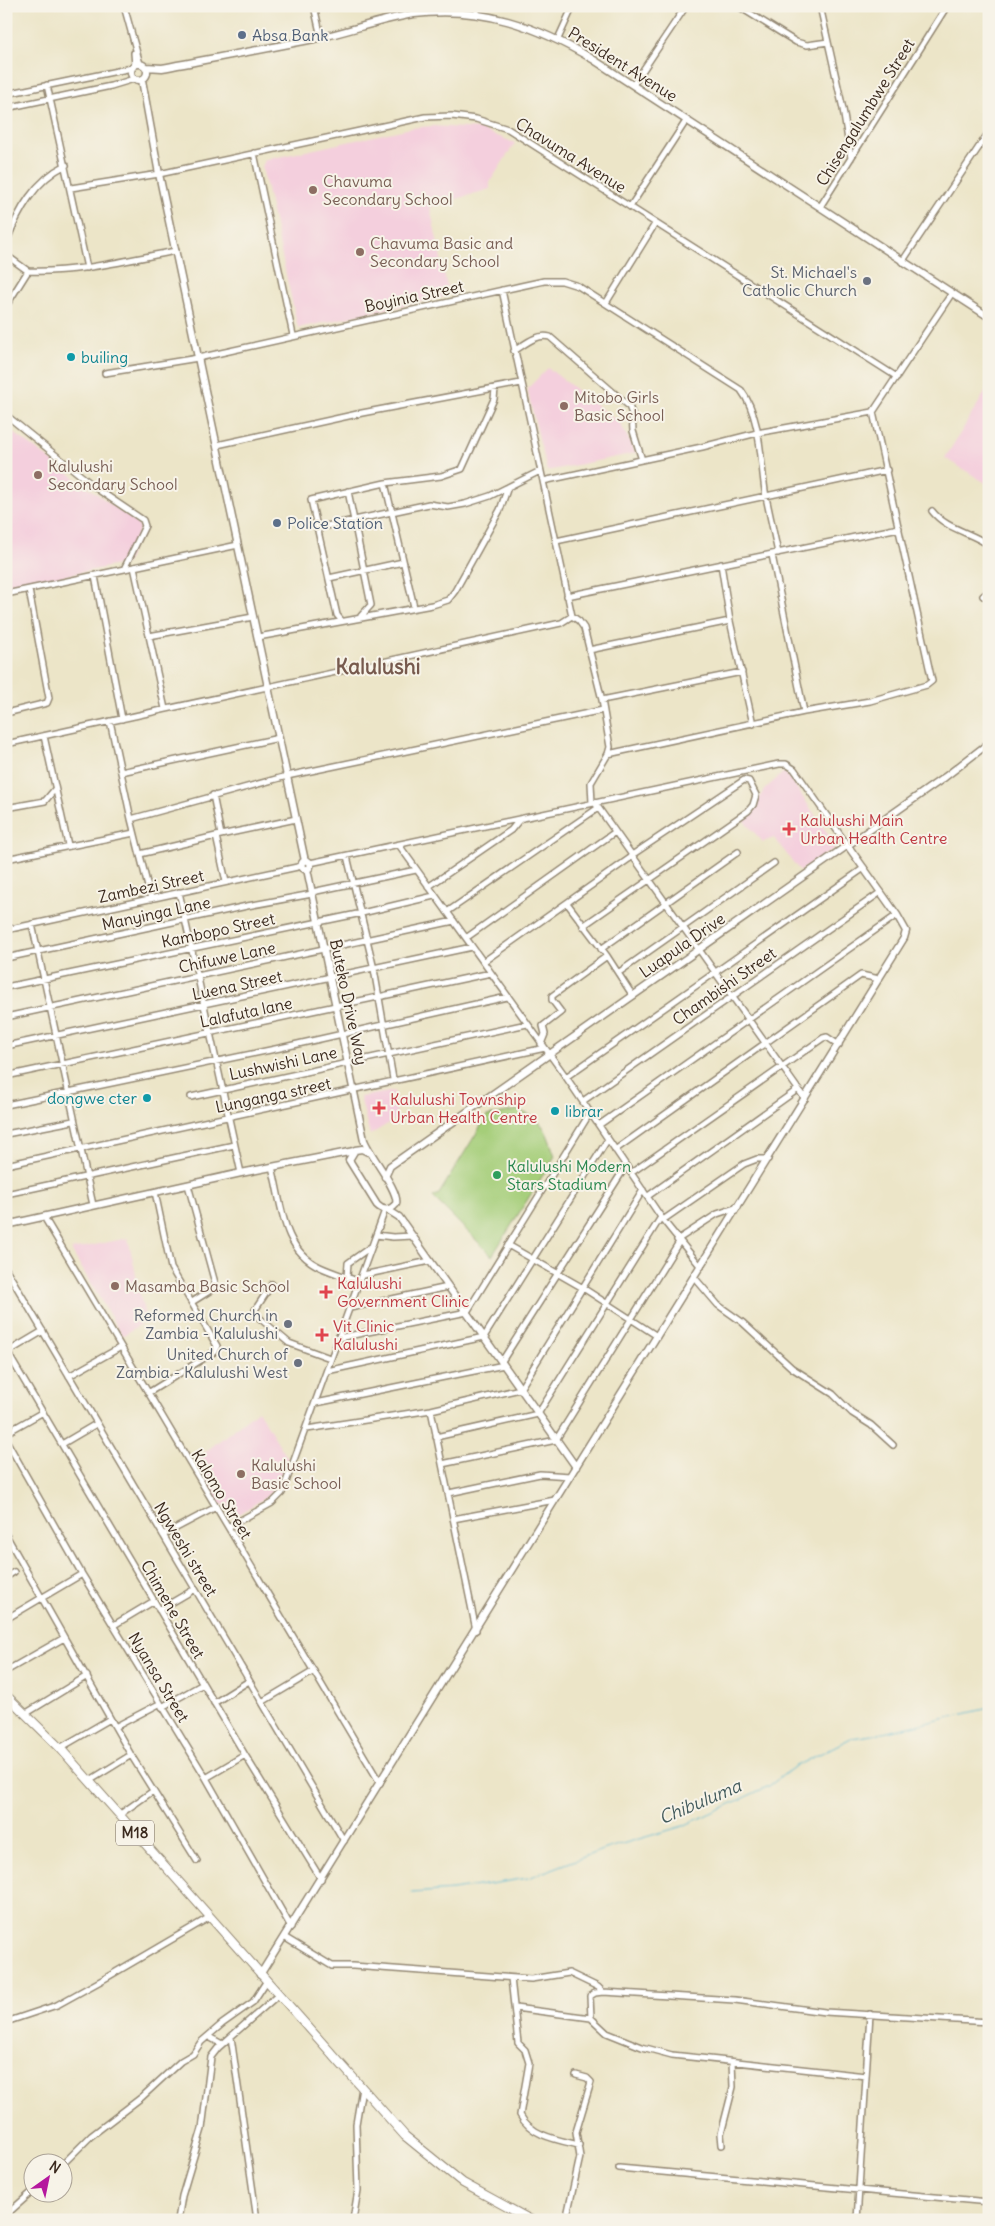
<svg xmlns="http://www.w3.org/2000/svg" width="995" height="2226" viewBox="0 0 995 2226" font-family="Delius,sans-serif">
<rect width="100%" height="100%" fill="#f7f3e8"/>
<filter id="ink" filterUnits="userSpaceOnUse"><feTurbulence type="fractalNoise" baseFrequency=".02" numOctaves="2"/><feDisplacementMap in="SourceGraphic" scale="10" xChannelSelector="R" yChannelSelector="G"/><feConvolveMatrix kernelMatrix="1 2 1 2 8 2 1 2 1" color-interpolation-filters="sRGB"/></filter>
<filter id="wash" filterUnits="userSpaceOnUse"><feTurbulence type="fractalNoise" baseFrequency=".0096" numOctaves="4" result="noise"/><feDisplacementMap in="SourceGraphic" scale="20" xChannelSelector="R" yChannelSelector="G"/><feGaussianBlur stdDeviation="1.12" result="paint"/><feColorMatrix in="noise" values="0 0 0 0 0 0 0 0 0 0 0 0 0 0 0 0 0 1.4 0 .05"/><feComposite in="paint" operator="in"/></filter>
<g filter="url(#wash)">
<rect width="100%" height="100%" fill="#ece5c8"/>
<path fill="#f4cfdd" d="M 432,126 L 479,129 L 515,143 L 490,182 L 490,189 L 430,207 L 449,296 L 298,328 L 262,167 L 265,160 L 411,128 Z
M 548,368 L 620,423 L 636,453 L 547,471 L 527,389 Z
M 989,386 L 989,485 L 945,458 Z
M 6,427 L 135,522 L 140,527 L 127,563 L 6,588 Z
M 785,771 L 837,847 L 800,871 L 774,838 L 763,842 L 743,820 L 752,812 L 764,790 Z
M 394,1091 L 397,1118 L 370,1135 L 360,1097 Z
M 128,1238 L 146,1321 L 122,1336 L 71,1250 Z
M 258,1410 L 288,1459 L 275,1488 L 265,1498 L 235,1516 L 230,1517 L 223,1504 L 220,1505 L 194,1461 Z"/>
<path fill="#a5ce79" stroke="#707c4c" d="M 517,1110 C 545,1119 546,1131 555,1156 L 492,1256 L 433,1197 L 439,1194 L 487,1116 Z"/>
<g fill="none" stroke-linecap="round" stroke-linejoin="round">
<path stroke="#50b3cf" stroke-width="1" d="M 412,1893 L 453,1890 L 528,1878 L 605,1849 L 683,1826 L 769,1786 L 794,1767 L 851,1738 L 879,1734 L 989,1708"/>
</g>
</g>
<g filter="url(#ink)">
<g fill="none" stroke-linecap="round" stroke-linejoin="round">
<defs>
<path id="minor" d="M 124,6 L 140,64
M 314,6 L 321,37
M 738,6 L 796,42 L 807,45 L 828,42
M 820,6 L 843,109 L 851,158
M 477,14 L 477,6
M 558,39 L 573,6
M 134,53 L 135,65
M 47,85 L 87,268
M 633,85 L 686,6
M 6,94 L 132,68
M 6,108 L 111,86 L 134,79
M 254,153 L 293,335
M 71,188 L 159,174 L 425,117 L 452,116 L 476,119 L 508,129 L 897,377
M 630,207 L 686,121
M 820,207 L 947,6
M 6,243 C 18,211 35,180 66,165
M 6,255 L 28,271
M 902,262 L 989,132
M 502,290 L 572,616 L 579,621 L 584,628 L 602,700 L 610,747 L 608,754 L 591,783 L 592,803
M 606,303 L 655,224
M 6,306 L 28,271 C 78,273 127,260 176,251
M 514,351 C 524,345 537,333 550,337 L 629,406 L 632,414 L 633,431 L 642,460
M 105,373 L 198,358 L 521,286 L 544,281 L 562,281 L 578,286 L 741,390 C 762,418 760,463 766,497 C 770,516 774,534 778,553
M 6,415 L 100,491 L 143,520 L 145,526 L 124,569
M 217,445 L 362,413 L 521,383
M 543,481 L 702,447 L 757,433 L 873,412 L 952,293
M 385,483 L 414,607
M 348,491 L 371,605 L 361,616
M 932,511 C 946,529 970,532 989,545
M 317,528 L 429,504 L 448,507 L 465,504 L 490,496 L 540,471
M 556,541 L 887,470
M 721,564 L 730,621 L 753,724
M 134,567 L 165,709
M 95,576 L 122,719
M 329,578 L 403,562
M 6,594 L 238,545
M 567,596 L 899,528
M 983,596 L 989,591
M 341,620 L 337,615 L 311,500 L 385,483 L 441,476 L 462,469 L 494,399 L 495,389
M 149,636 L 253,617
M 258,637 L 432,605 L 448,600 L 455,591 L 500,510 L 508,487
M 589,650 L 730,621
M 602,700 L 742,672
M 804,712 L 870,701 L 927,685 L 932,681 L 873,412
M 6,713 L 47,703 L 49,698 L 29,590
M 110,721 L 131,819 L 151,899
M 44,736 L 68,845
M 6,744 L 561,623 L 572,616
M 608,754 L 804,712 L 772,555
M 121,772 L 279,738
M 213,795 L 221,835
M 595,803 L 805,1099
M 6,808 L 45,801 L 55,789
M 131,819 L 287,776 L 603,710
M 399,845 L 566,1077 L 663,1220 L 701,1267
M 140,854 L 216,836
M 347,856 L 374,969 L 393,1079
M 6,859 L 134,833
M 310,863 L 779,764 L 786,764 L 794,769 L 848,846
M 226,882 L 216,836 L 296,819
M 428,887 L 511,830 L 520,819
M 179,892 L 241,1173
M 312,892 L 416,870
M 567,903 L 607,956 L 633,996
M 447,912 L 598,808
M 32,924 L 93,1205
M 583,926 L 748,811 L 753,805 L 756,795 L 749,781 L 744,780 L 632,855
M 6,930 L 302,866
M 466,938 L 615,832
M 601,949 L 738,852
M 6,958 L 247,906 L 312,894
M 483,962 L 633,856
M 618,973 L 774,863
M 6,987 L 362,913 L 434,896
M 6,1017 L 454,921
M 541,1044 L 545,1034 L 543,1026 L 561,1012 L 552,1000 L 552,996 L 607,956
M 6,1046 L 472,947
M 6,1076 L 491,973
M 566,1077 L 864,868
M 191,1097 L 527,1024
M 583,1101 L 881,892
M 6,1105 L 280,1048 L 507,997
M 599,1125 L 897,915
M 6,1134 L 73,1121
M 615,1150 L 861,975 L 879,979
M 6,1165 L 545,1048
M 272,1167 C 282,1203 281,1249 320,1267 C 333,1273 347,1277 360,1282
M 631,1173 L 823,1038 L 827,1037 L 839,1045
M 188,1185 L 215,1283 L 211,1290 L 192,1302
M 6,1194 L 234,1145
M 648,1196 L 797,1090
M 44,1217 L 380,1783
M 663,1220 L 744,1164 L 757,1159 L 768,1159
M 376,1235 L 393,1237 L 413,1236
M 677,1240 L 717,1214 L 738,1207
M 508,1245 L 583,1288 L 657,1336
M 6,1269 L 344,1841
M 363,1275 L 430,1261
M 347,1277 L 348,1263 L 372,1246
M 694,1277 L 718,1305 L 742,1322 L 792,1368 L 833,1394 L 852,1413 L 871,1425 L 893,1445
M 272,1284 L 255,1310 L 256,1315 L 289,1343 L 330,1358
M 350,1308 L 448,1287
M 338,1338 L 467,1312 L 590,1113
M 6,1350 L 245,1755 L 321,1879
M 6,1353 L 43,1331
M 502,1361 L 626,1166
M 327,1371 L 484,1337 L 608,1139
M 69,1376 L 121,1347
M 148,1393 L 214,1352 L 217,1346 L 171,1268 L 155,1192
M 316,1403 L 504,1365
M 431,1410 L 476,1630
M 307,1429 L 431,1410 L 520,1389 L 643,1190
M 6,1433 L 43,1412
M 436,1437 L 538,1414 L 661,1217
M 6,1440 L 82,1574 L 206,1778 L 291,1927
M 62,1444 L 96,1424
M 442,1464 L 556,1440 L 679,1242
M 449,1493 L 540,1474 L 570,1476
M 453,1519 L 555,1500
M 228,1527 L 272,1503 L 282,1493 L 385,1210
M 6,1535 L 131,1755 L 197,1861
M 163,1535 L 216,1507
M 6,1577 L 14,1572
M 159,1610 L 195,1589
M 6,1619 L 82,1574
M 114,1625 L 154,1601
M 6,1671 L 64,1638
M 262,1702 L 314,1671
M 214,1703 L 249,1681
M 162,1707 L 203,1684
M 25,1714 L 87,1676
M 115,1727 L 159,1704
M 60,1748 L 110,1719
M 206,1778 L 245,1755
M 89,1781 L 131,1755
M 119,1815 L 153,1791
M 284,1937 L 332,1966 L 353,1966 L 531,1979 L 569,1973 L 598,1987 L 603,1992
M 511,1978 L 518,2043 L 525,2050 L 529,2063 L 520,2115 C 531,2136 558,2140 579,2145
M 515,2008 L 591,2018 L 607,2033 L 642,2047 L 672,2055 L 866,2076
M 591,2018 L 590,1996 L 595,1993 L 603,1992 L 735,2000 L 825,2012 L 989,2022
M 6,2022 L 57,2005 L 104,1979 L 210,1917
M 209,2037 L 222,2044
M 231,2037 L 257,2220
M 722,2145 L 721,2134 L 733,2087 L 732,2062
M 62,2165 L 91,2136 L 142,2097 L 181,2061 L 193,2054 L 201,2042 L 222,2024 L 253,2002 L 266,1982
M 619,2168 L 989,2202
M 6,2215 L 32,2192
M 178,2220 L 182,2196 L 202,2129 L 211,2057 L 218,2048 L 278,1995
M 353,2220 L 358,2190 L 356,2124 L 362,2088
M 566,2220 L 580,2157 L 576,2132 L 591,2082 L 587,2078 L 576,2075
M 857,2220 L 870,2014"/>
<path id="tertiary" d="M131 72a8 8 0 1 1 16 0a8 8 0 1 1-16 0Z
M 146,67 L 162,68 C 214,58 266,49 318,38 C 350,31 382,19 414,14 C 482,6 537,26 594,60 L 989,317
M 142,80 L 159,174 L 305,861
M301.5 865a4.5 4.5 0 1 1 9 0a4.5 4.5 0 1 1-9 0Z
M 307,869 L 364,1140 C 370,1156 400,1191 396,1204 C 390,1211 383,1211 377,1205 L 349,1160 L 355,1150 L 362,1149 L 368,1152
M 385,1177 L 390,1166 L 945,777 L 989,743
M 388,1210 L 399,1217 L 576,1467
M 6,1225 L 241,1173 L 354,1151
M 260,1975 L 904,938 L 906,931 L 897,915 L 848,846"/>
<path id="primary" d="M 6,1695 L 60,1748 L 405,2136 L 463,2183 L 531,2220"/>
</defs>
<use href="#minor" stroke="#948873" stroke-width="8"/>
<use href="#tertiary" stroke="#948873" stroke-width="9"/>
<use href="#primary" stroke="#948873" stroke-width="10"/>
<use href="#minor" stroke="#fff" stroke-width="5"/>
<use href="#tertiary" stroke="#fff" stroke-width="6"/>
<use href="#primary" stroke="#fff" stroke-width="8"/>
</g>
</g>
<g fill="#5c6f8a" stroke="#f7f3e8" stroke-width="2">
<circle cx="242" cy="35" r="5"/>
<circle cx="277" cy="523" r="5"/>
</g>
<g fill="#8d6e63" stroke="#f7f3e8" stroke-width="2">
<circle cx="313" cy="190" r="5"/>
<circle cx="360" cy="252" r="5"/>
<circle cx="564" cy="406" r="5"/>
<circle cx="38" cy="475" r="5"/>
<circle cx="115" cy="1286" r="5"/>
<circle cx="241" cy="1474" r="5"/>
</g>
<g fill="#6b7280" stroke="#f7f3e8" stroke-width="2">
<circle cx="867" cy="281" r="5"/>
<circle cx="288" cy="1324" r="5"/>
<circle cx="298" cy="1363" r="5"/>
</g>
<g fill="#0f9aa8" stroke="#f7f3e8" stroke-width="2">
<circle cx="71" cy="357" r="5"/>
<circle cx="147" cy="1098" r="5"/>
<circle cx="555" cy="1111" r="5"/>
</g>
<g fill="#e0444e" stroke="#f7f3e8" stroke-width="2">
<path d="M786.5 821.5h5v5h5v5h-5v5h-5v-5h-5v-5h5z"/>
<path d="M376.5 1100.5h5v5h5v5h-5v5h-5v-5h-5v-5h5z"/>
<path d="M323.5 1284.5h5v5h5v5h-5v5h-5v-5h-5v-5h5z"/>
<path d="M319.5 1327.5h5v5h5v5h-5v5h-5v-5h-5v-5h5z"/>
</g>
<circle fill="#2e9e5b" stroke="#f7f3e8" stroke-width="2" cx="497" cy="1175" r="5"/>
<g text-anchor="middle" stroke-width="4" stroke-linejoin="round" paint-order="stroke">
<rect fill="#f7f3e8" stroke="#73665b" stroke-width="1" x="116" y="1820.5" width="38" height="25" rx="4"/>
<g font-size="15" font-weight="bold" fill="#3b2a1e">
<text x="135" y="1838">M18</text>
</g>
<g font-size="16" fill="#4e5e75" stroke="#f7f3e8" text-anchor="start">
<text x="252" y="41">Absa Bank</text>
<text x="287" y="529">Police Station</text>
</g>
<g font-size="16" fill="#3b2a1e" stroke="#f7f3e8">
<text transform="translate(623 64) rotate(32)" y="6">President Avenue</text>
<text transform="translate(865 112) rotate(-58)" y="6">Chisengalumbwe Street</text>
<text transform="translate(571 155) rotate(32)" y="6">Chavuma Avenue</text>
<text transform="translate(414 296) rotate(-12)" y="6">Boyinia Street</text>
<text transform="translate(151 886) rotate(-12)" y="6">Zambezi Street</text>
<text transform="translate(156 913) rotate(-12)" y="6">Manyinga Lane</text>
<text transform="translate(218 930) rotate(-12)" y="6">Kambopo Street</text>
<text transform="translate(682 945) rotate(-35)" y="6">Luapula Drive</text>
<text transform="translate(227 957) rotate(-12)" y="6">Chifuwe Lane</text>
<text transform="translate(237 985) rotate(-12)" y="6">Luena Street</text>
<text transform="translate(724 986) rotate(-35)" y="6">Chambishi Street</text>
<text transform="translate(349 1002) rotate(78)" y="6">Buteko Drive Way</text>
<text transform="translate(246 1012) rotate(-12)" y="6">Lalafuta lane</text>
<text transform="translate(283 1063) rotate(-12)" y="6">Lushwishi Lane</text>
<text transform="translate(273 1095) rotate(-12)" y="6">Lunganga street</text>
<text transform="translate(222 1494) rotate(59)" y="6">Kalomo Street</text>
<text transform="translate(186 1549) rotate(59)" y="6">Ngweshi street</text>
<text transform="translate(173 1609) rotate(60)" y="6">Chimene Street</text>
<text transform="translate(159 1677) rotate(59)" y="6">Nyansa Street</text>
</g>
<g font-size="16" fill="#785e54" stroke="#f7f3e8" text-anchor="start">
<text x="323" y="187">Chavuma<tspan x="323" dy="18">Secondary School</tspan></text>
<text x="370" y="249">Chavuma Basic and<tspan x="370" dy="18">Secondary School</tspan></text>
<text x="574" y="403">Mitobo Girls<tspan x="574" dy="18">Basic School</tspan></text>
<text x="48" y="472">Kalulushi<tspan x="48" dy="18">Secondary School</tspan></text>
<text x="125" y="1292">Masamba Basic School</text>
<text x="251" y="1471">Kalulushi<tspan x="251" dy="18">Basic School</tspan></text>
</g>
<g font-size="16" fill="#5b616d" stroke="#f7f3e8" text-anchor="end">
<text x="857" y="278">St. Michael's<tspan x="857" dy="18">Catholic Church</tspan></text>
<text x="278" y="1321">Reformed Church in<tspan x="278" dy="18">Zambia - Kalulushi</tspan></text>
<text x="288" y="1360">United Church of<tspan x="288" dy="18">Zambia - Kalulushi West</tspan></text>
</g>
<g font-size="16" fill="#0d838f" stroke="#f7f3e8" text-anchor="start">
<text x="81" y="363">builing</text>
<text x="137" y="1104" text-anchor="end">dongwe cter</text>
<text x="565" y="1117">librar</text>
</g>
<g font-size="16" fill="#be3a42" stroke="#f7f3e8" text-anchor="start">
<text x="800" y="826">Kalulushi Main<tspan x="800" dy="18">Urban Health Centre</tspan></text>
<text x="390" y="1105">Kalulushi Township<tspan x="390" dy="18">Urban Health Centre</tspan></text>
<text x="337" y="1289">Kalulushi<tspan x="337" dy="18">Government Clinic</tspan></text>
<text x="333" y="1332">Vit Clinic<tspan x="333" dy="18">Kalulushi</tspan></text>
</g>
<g font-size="16" fill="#27864d" stroke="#f7f3e8" text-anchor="start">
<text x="507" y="1172">Kalulushi Modern<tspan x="507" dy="18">Stars Stadium</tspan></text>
</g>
<g font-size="18" font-style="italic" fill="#425a5c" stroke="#f7f3e8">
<text transform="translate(700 1802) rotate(-23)" y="6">Chibuluma</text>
</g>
<g font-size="21" font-weight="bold" fill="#775a4e" stroke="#f7f3e8">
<text x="378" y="674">Kalulushi</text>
</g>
</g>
<rect width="995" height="2226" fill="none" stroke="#f7f3e8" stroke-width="25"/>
<g transform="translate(48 2178) rotate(33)"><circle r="24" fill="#f7f3e8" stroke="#aca397"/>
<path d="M0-4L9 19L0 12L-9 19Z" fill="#b5179e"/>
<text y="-8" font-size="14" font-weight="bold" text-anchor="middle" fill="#3b2a1e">N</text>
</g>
</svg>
